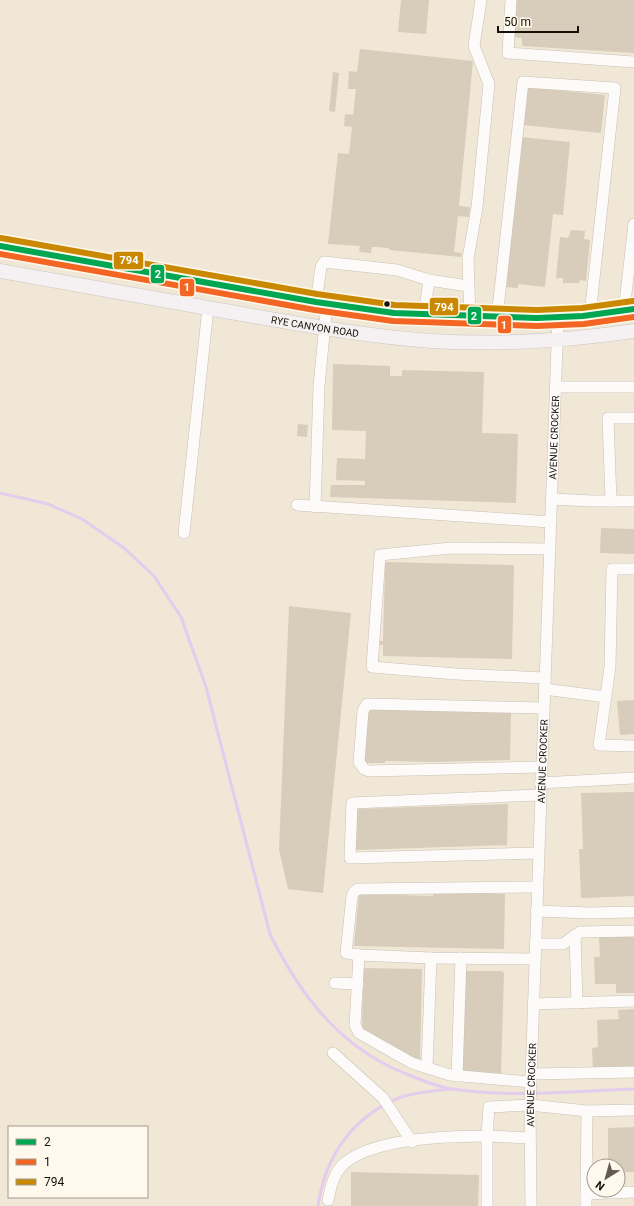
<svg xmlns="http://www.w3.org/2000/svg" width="634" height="1206" viewBox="0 0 634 1206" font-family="Roboto,sans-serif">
<rect width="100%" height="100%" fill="#f0e7d6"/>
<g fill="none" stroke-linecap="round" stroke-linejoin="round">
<path stroke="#e3ccee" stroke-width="3" d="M 0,493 L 48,504 L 82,519 L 124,548 L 154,576 L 181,617 L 206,687 L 270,934 C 302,999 344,1052 414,1077 C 426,1082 439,1087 452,1089 C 512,1098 574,1091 634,1089
M 318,1206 C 325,1156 353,1116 401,1097 C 416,1092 433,1091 449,1089"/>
</g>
<path fill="#d7cdba" d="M 401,0 L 429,0 L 426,34 L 398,32 Z
M 515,0 L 634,0 L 634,53 L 522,46 L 522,38 L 512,37 Z
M 360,49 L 473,61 L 459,206 L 470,207 L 469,217 L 458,216 L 454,252 L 462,253 L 461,257 L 389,250 L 389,248 L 375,247 L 372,247 L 371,253 L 359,252 L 360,246 L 328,244 L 338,153 L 349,154 L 352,127 L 344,126 L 345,114 L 353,115 L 356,89 L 348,89 L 349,71 L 357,72 Z
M 333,72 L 339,73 L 335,112 L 329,111 Z
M 527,87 L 605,95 L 601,133 L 523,125 Z
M 521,137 L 570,142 L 563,215 L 553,214 L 545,287 L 518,284 L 518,288 L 506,287 Z
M 571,230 L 585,231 L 584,239 L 590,240 L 586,281 L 580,280 L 579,283 L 563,283 L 563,278 L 556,278 L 560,237 L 568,238 Z
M 333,364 L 390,366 L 390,376 L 402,376 L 402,370 L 484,372 L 482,433 L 518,434 L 516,503 L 330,497 L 331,485 L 365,485 L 365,481 L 336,480 L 337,458 L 365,459 L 366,431 L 332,430 Z
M 298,424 L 308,425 L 307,437 L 297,436 Z
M 601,528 L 634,529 L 634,554 L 600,553 Z
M 385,562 L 514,565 L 512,659 L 383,656 L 383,645 L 380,645 L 380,641 L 383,641 L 385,569 L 381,569 L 381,565 L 385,565 Z
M 289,606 L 351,613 L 323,893 L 288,889 L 279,850 Z
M 634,700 L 634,734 L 620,735 L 617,701 Z
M 366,709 L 511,713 L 510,760 L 434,762 L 385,761 L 385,763 L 364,763 Z
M 634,792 L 634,896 L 581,898 L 579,849 L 583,849 L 581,793 Z
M 508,804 L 507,845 L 356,850 L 355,809 Z
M 457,892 L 505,894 L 504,949 L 354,946 L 359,894 L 433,896 L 433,894 L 456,894 Z
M 634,936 L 634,993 L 616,993 L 616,984 L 595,984 L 594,957 L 600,957 L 599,937 Z
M 363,968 L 422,969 L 420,1063 L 362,1030 Z
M 465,971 L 502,971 L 504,973 L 501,1073 L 463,1072 Z
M 634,1009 L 634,1068 L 593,1069 L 592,1048 L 598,1047 L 597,1020 L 619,1019 L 618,1010 Z
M 634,1127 L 634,1172 L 618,1172 L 618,1166 L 608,1166 L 608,1128 Z
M 351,1172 L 479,1175 L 478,1206 L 351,1206 Z"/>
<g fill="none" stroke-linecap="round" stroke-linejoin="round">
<defs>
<g id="minor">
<path d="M 511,0 L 508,53 L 634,62"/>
<path d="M 316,302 L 321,267 L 324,262 L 397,270 L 429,280 L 468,286"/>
<path d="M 624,311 L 634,224"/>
<path d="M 424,315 L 429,280"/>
<path d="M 470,317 L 468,259 L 477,207 L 489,84 L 474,46 L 481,0"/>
<path d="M 497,318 L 523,82 L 615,88 L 590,315"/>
<path d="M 555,387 L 634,387"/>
<path d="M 552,499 L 592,501 L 634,501"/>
<path d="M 611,501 L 608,418 L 634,418"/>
<path d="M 297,505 L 551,522"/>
<path d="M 315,507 L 319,386 L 327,303"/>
<path d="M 184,533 L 208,308"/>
<path d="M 634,569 L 612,569 L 610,667 L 599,745 L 634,746"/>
<path d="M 544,678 L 456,674 L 372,667 L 380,555 L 451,548 L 550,549"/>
<path d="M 544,689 L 606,697"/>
<path d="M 541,767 L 369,771 L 364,769 L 359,762 L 363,711 L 367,704 L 543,708"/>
<path d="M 540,783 L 634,778"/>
<path d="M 538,853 L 350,858 L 352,803 L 540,795"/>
<path d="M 536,911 L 590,913 L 634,912"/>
<path d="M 575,935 L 577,1003"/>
<path d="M 535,944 L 563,944 L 580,932 L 634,931"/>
<path d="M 359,955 L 431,958 L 535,959"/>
<path d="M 335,983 L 358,984"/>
<path d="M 533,1004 L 634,1001"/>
<path d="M 333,1053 L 383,1098 L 412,1142"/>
<path d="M 427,1068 L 431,958"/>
<path d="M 531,1074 L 634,1072"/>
<path d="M 457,1076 L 461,958"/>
<path d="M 531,1082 L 450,1075 L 412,1063 L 359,1033 L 355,1025 L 359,955 L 346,953 L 352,896 L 354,892 L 358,889 L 537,887"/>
<path d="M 587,1111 L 586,1194 L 634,1192"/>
<path d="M 328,1200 C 331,1186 334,1171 346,1162 C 377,1138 449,1136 487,1136 L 489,1107 L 530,1105 L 587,1111 L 634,1110"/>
<path d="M 487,1206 L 487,1136 L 529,1138"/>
<path id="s1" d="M 531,1206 L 530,1105 L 558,317"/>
<path d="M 586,1206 L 586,1194"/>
</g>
<g id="major">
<path d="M 0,246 L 316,302 L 394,313 L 470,317 L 537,318 L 583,316 L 634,309"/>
<path id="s2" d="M 0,271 C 73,284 146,297 219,310 C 289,322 360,336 432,341 C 499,345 567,341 634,331"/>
</g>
</defs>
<use href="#minor" stroke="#c8c1b4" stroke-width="12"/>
<use href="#major" stroke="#cbc6bf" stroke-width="15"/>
<use href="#minor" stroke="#fdfbf9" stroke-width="11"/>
<use href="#major" stroke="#f5f1f3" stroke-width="14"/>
<defs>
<path id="bus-1" d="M 0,246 L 316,302 L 394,313 L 537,318 L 583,316 L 634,309"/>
<path id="bus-2" d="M 0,254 L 315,310 L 393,321 L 537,326 L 584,324 L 634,317"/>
<path id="bus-3" d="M 1,238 L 317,294 L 395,305 L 537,310 L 582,308 L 633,301"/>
</defs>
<use href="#bus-1" stroke="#fff8ec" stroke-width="9"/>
<use href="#bus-2" stroke="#fff8ec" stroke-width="9"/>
<use href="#bus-3" stroke="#fff8ec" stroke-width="9"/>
<use href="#bus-1" stroke="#00a651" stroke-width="6"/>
<use href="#bus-2" stroke="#f26522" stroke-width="6"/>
<use href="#bus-3" stroke="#ca8801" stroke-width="6"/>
</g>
<circle fill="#151006" stroke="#fff8ec" stroke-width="1.5" cx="387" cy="304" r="3.5"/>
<g text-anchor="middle" stroke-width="3" stroke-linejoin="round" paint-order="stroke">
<g font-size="10" fill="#151006" stroke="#fff8ec">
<text dy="4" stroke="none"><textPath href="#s2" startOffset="320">RYE CANYON ROAD</textPath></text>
<text dy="4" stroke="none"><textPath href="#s1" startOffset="769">AVENUE CROCKER</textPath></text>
<text dy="4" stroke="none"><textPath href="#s1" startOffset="445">AVENUE CROCKER</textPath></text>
<text dy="4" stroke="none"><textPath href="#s1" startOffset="121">AVENUE CROCKER</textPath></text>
</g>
</g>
<g stroke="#fff8ec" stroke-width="1.5">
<rect x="113" y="251" width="31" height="19" rx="4" fill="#ca8801"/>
<rect x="150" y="264" width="15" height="20" rx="4" fill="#00a651"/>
<rect x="179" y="278" width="16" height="19" rx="4" fill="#f26522"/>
<rect x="429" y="297" width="30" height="19" rx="4" fill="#ca8801"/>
<rect x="467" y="306" width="15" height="19" rx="4" fill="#00a651"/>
<rect x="497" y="315" width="15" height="19" rx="4" fill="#f26522"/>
</g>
<g font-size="11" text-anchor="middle" font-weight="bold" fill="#fff">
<text x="129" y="264">794</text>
<text x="158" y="278">2</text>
<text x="187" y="291">1</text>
<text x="444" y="311">794</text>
<text x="474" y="320">2</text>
<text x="504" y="329">1</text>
</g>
<rect x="8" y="1126" width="140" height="72" fill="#fff8ec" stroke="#a19b90"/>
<rect x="16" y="1139" width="20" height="6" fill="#00a651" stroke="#a19b90"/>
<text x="44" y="1146" font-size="12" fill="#151006">2</text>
<rect x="16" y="1159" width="20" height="6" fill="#f26522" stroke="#a19b90"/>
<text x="44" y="1166" font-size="12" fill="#151006">1</text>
<rect x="16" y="1179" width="20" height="6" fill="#ca8801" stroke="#a19b90"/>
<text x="44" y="1186" font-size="12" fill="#151006">794</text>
<g transform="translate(606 1178) rotate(217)"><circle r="19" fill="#fff8ec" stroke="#a19b90"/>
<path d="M0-3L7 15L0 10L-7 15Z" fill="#625b4f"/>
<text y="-6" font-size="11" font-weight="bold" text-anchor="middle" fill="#151006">N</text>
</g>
<path d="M498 26v6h80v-6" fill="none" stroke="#151006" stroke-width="2"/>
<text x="504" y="26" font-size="12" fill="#151006" stroke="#fff8ec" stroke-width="3" paint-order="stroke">50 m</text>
</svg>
